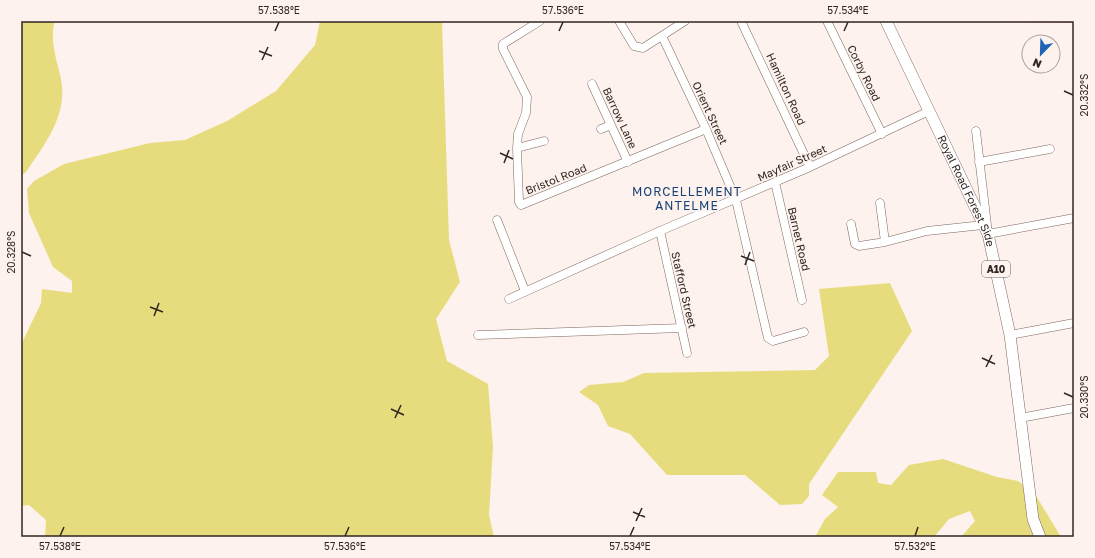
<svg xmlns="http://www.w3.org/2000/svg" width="1095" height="558" viewBox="0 0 1095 558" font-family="'Golos Text',sans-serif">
<rect width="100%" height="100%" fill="#fdf2ed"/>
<path fill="#e7dc7d" d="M 21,21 L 55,21 C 49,39 57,61 61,79 C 68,115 45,144 26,172 L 21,176 Z
M 320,21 L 442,21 L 449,240 L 460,282 L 436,319 L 447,361 L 488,384 L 493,447 L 489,515 L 494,537 L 45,537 L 46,520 L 29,505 L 21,506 L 21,345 L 41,303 L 42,289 L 72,293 L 72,281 L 53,267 L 29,213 L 27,189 L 34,181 L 64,164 L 150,143 L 185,140 L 227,121 L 276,91 L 315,45 Z
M 890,283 L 912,331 L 809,484 L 809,496 L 802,504 L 780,505 L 745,475 L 667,475 L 630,434 L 608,426 L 598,405 L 579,392 L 589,385 L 623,382 L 644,373 L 815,370 L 829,356 L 819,289 Z
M 943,459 L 997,477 L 1018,481 L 1035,494 L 1061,537 L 961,537 L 975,521 L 970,511 L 949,519 L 934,537 L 815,537 L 825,519 L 838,507 L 822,495 L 838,472 L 876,472 L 878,483 L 891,485 L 909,465 Z"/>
<path fill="#fba4d7" d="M 986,21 L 1074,21 L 1074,23 L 986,22 Z"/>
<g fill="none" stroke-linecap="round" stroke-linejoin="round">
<defs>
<path id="minor" d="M 540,21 L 503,44 L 503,49 L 527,97 L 526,113 L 518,134 L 517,148 L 519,202 L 521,205 L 706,129
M 619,21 L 634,46 L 643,48 L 685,21
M 741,21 L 810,167
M 827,21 L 882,134
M 662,36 L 706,129 L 736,200 L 768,338 L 773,341 L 804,332
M 592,84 L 628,162
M 601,129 L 611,125
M 976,131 L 988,234 L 1074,218
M 517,148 L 544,141
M 979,162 L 1050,149
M 775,182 L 802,300
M 880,203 L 885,242
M 497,220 L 525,291
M 851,224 L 855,244 L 859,246 L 885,242 L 927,231 L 983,225
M 660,231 L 687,353
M 509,299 L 660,231 L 810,167 L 929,111
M 478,335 L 682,328
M 1010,335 L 1074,323
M 1020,418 L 1074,408"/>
<g id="major">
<path id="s1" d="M 886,21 L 988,234 L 1010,335 L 1033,519 L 1040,537"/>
</g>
</defs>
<use href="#minor" stroke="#7d655c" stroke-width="9"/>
<use href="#major" stroke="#7d655c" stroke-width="12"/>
<use href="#minor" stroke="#fff" stroke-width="8"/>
<use href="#major" stroke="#fff" stroke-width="11"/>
</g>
<path fill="none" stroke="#302622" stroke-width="1.5" d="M 275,31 L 279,22M 559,31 L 563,22M 844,31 L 848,22M 259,51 L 272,56M 262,60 L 268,47M 1064,91 L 1073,95M 500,153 L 513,159M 504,163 L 509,150M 22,252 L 31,256M 741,256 L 754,261M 745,265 L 750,252M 150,307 L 163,312M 154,316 L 159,303M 982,358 L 995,364M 986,367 L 992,355M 1064,393 L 1073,397M 391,409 L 404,415M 395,418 L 401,405M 633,512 L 645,517M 636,521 L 642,508M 60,536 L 64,527M 345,536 L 349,527M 630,536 L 634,527M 915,536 L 918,527"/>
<g text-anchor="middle" stroke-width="3.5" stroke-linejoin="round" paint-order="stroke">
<rect fill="#fdf2ed" stroke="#6e635f" stroke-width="1" x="982" y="261" width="28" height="16" rx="3"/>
<g font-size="10" font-weight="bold" fill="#302622">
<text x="996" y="273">A10</text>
</g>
<g font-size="11" fill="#302622" stroke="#fdf2ed">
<text transform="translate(864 73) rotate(64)" y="4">Corby Road</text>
<text transform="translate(786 89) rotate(65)" y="4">Hamilton Road</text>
<text transform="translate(710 113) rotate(65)" y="4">Orient Street</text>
<text transform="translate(620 118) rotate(65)" y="4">Barrow Lane</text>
<text transform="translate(792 163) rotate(-24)" y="4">Mayfair Street</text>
<text transform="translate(556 179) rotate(-22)" y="4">Bristol Road</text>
<text dy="4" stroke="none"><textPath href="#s1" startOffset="188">Royal Road Forest Side</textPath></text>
<text transform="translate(799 239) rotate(77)" y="4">Barnet Road</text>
<text transform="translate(684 290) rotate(77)" y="4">Stafford Street</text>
</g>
<g font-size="12" letter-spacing="1" fill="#164275" stroke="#fdf2ed">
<text x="687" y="196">MORCELLEMENT<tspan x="687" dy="14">ANTELME</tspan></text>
</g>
</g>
<rect width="1095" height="558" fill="none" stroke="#fdf2ed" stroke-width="44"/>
<g transform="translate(1041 54) rotate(203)"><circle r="19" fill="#fdf2ed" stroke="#aba09c"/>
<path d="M0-3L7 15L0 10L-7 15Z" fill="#1d64b4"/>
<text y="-6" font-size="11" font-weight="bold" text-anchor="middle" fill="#302622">N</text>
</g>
<rect x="22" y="22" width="1051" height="514" fill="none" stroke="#302622" stroke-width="1.5"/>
<g font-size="10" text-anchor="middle" fill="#302622">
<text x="279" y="14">57.538°E</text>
<text x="563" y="14">57.536°E</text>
<text x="848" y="14">57.534°E</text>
<text transform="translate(1084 95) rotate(-90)" y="4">20.332°S</text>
<text transform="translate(11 252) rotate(-90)" y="4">20.328°S</text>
<text transform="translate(1084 397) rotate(-90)" y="4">20.330°S</text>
<text x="60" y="550">57.538°E</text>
<text x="345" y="550">57.536°E</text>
<text x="630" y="550">57.534°E</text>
<text x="915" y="550">57.532°E</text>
</g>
</svg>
